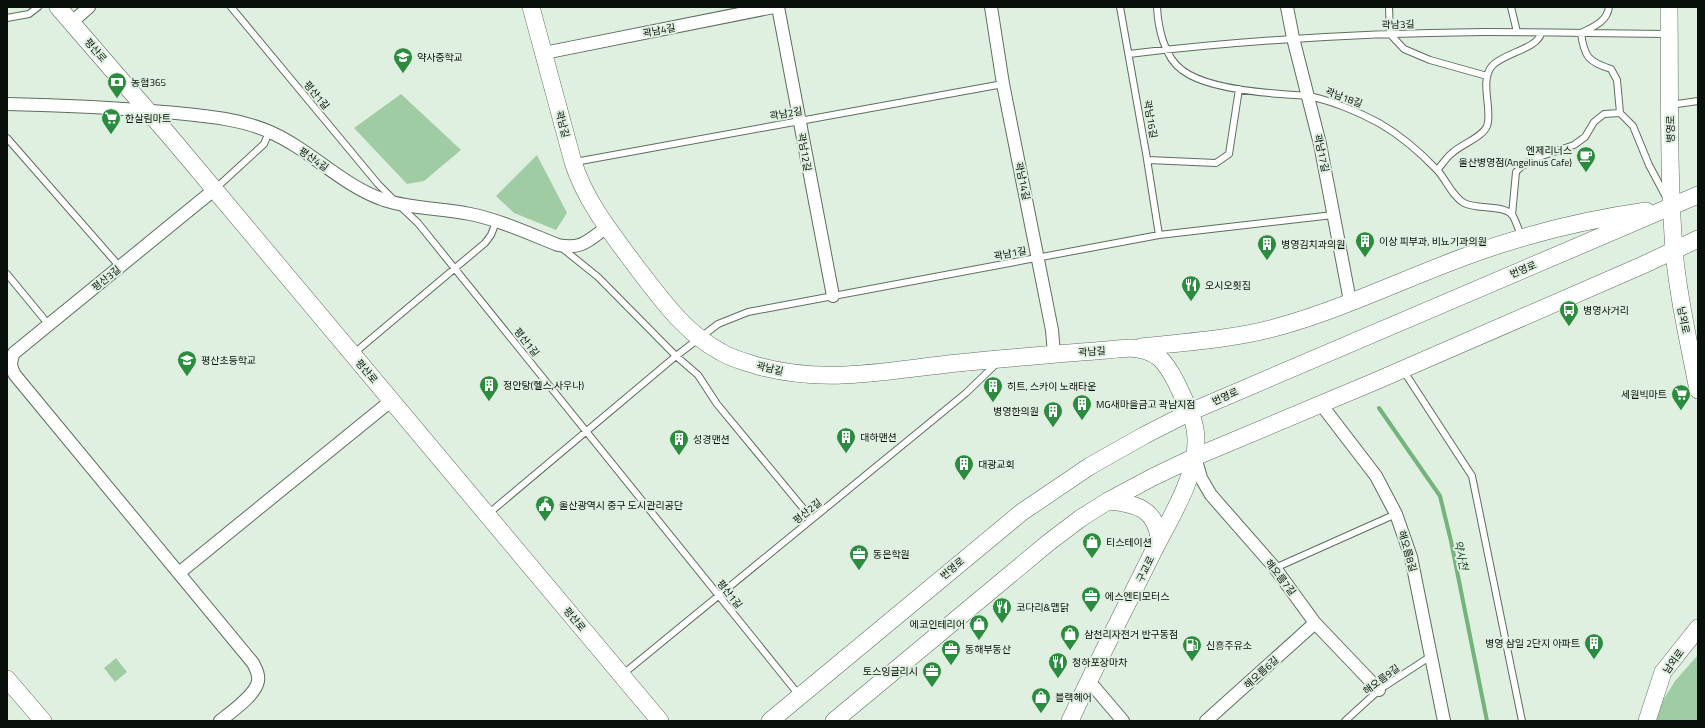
<svg xmlns="http://www.w3.org/2000/svg" width="1705" height="728" viewBox="0 0 1705 728" font-family="'Titillium Web','Noto Sans KR',sans-serif">
<rect width="100%" height="100%" fill="#dff0e0"/>
<path fill="#a0cca4" d="M 401,94 L 461,150 L 424,181 L 407,184 L 354,128 Z
M 537,155 L 567,213 L 556,230 L 514,213 L 496,196 Z
M 1698,655 L 1698,721 L 1650,721 L 1675,681 Z
M 116,658 L 127,672 L 115,682 L 104,668 Z"/>
<g fill="none" stroke-linecap="round" stroke-linejoin="round">
<path stroke="#74b37b" stroke-width="4" d="M 1379,408 L 1440,496 L 1451,541 L 1487,721"/>
<defs>
<path id="lane" d="M 231,7 L 378,184 L 394,200
M 1120,7 L 1146,153 L 1159,235
M 1157,7 C 1158,27 1164,57 1182,70 C 1204,87 1253,92 1281,94 C 1290,95 1299,95 1308,96 C 1330,100 1359,112 1379,123 C 1400,135 1421,153 1438,171 C 1446,180 1453,197 1464,203 C 1477,210 1505,204 1513,216 C 1516,222 1519,230 1521,236
M 1389,7 L 1390,34 L 1404,49 L 1430,60 L 1487,76
M 1511,7 L 1517,32
M 1609,7 C 1607,22 1593,27 1581,33 C 1584,56 1588,62 1611,69 L 1617,80 L 1620,113 L 1633,126 L 1649,165 L 1665,195
M 7,18 L 29,14 L 38,7
M 1129,54 C 1246,40 1365,33 1484,32 C 1545,32 1607,33 1668,34
M 1670,105 L 1698,101
M 7,138 L 120,267
M 1148,160 L 1216,163 L 1229,154 L 1239,89
M 575,162 L 1003,84
M 1437,170 C 1442,165 1446,158 1451,154 C 1461,144 1482,138 1487,126 C 1493,111 1479,81 1492,66 C 1503,53 1538,49 1541,33
M 215,189 L 264,144 L 269,132
M 400,206 L 418,223 L 799,695
M 1512,215 L 1516,172 L 1522,166 L 1536,158 L 1574,145 L 1585,137 L 1594,122 L 1604,114 L 1620,113
M 562,248 L 598,277 L 676,356 L 698,375 L 717,404 L 812,519
M 7,274 L 49,325
M 353,354 L 485,243 L 491,235 L 496,222
M 1403,370 L 1472,476 L 1522,721
M 488,514 L 676,356 L 718,324 L 748,312 L 1159,235 L 1333,215
M 1275,568 L 1396,514
M 623,674 L 966,393 L 997,363
M 1345,721 L 1379,690 L 1431,656"/>
<path id="street" d="M 778,7 L 833,296
M 991,7 L 1003,84 L 1052,330 L 1054,354
M 1287,7 L 1293,38 L 1320,144 L 1350,301
M 72,22 L 89,7
M 544,53 L 774,7
M 7,104 C 63,105 120,108 176,113 C 207,116 241,119 270,132 C 311,150 341,185 384,200 C 412,209 441,208 470,214 C 500,220 530,234 558,245 C 582,250 589,240 607,227
M 215,189 L 14,353 C 10,362 10,366 15,375 L 253,663 C 256,669 259,674 258,681 C 256,695 231,712 220,721
M 1320,403 L 1376,476 L 1396,514 L 1411,557 L 1444,721
M 1195,457 L 1201,478 L 1211,495 L 1275,568 L 1315,623 L 1379,690
M 179,573 L 392,400
M 1089,681 L 1123,721
M 1206,721 L 1315,623"/>
<path id="secondary" d="M 58,7 L 173,140 L 660,721
M 531,7 L 573,162 C 586,203 613,235 638,269 C 662,300 685,333 721,352 C 732,359 746,362 758,366 C 827,385 889,370 958,363 C 1015,357 1072,353 1130,348 C 1157,350 1165,360 1177,384 C 1185,402 1196,419 1196,440 C 1197,477 1169,520 1153,552 C 1125,609 1096,664 1070,721
M 1669,7 C 1670,88 1668,169 1674,250 C 1678,297 1689,343 1698,390
M 1141,347 C 1187,342 1236,339 1281,326 C 1342,309 1404,279 1464,257 C 1523,235 1583,220 1646,211
M 1108,501 C 1135,503 1157,509 1159,540
M 7,679 L 43,721
M 770,721 L 1022,512 L 1090,466 L 1145,435 L 1190,412 L 1698,195
M 834,721 L 1048,543 L 1081,518 L 1108,501 L 1153,477 L 1195,457 L 1376,381 L 1643,265 L 1698,239
M 1647,721 L 1663,672 L 1698,628"/>
</defs>
<use href="#lane" stroke="#5e6d5f" stroke-width="8"/>
<use href="#street" stroke="#5e6d5f" stroke-width="14"/>
<use href="#secondary" stroke="#5e6d5f" stroke-width="18"/>
<use href="#lane" stroke="#fff" stroke-width="6"/>
<use href="#street" stroke="#fff" stroke-width="12"/>
<use href="#secondary" stroke="#fff" stroke-width="17"/>
</g>
<defs>
<symbol id="school-pin" viewBox="-11 -11 22 30"><path d="M0 17L-7.5 6A9.5 9.5 0 1 1 7.5 6Z" fill="#2b8c3f" stroke="#dff0e0"/><path d="M0-5L7-2L0 1L-7-2ZM-4 1L0 2.5L4 1V4Q0 6-4 4Z" fill="#fff"/></symbol>
<symbol id="bank-pin" viewBox="-11 -11 22 30"><path d="M0 17L-7.5 6A9.5 9.5 0 1 1 7.5 6Z" fill="#2b8c3f" stroke="#dff0e0"/><path d="M-6-4H6V4H-6ZM0-2.3a2.3 2.3 0 1 0 0 4.6a2.3 2.3 0 1 0 0-4.6Z" fill="#fff"/></symbol>
<symbol id="supermarket-pin" viewBox="-11 -11 22 30"><path d="M0 17L-7.5 6A9.5 9.5 0 1 1 7.5 6Z" fill="#2b8c3f" stroke="#dff0e0"/><path d="M-6-5.5h2.5l.6 2H6L4.5 2H-2.5L-4.4-4H-6ZM-1.5 3.2a1.3 1.3 0 1 0 .1 0ZM3 3.2a1.3 1.3 0 1 0 .1 0Z" fill="#fff"/></symbol>
<symbol id="cafe-pin" viewBox="-11 -11 22 30"><path d="M0 17L-7.5 6A9.5 9.5 0 1 1 7.5 6Z" fill="#2b8c3f" stroke="#dff0e0"/><path d="M-5.5-4.5H6V0H3Q3 3.5 0 3.5H-2.5Q-5.5 3.5-5.5 0ZM3-3.2v2h1.7v-2ZM-6 4.5H4V6H-6Z" fill="#fff"/></symbol>
<symbol id="building-pin" viewBox="-11 -11 22 30"><path d="M0 17L-7.5 6A9.5 9.5 0 1 1 7.5 6Z" fill="#2b8c3f" stroke="#dff0e0"/><path d="M-4-6H4V6H1V3H-1V6H-4ZM-2.5-4.3h1.7v1.8h-1.7ZM.8-4.3h1.7v1.8H.8ZM-2.5-1h1.7V.8h-1.7ZM.8-1h1.7V.8H.8Z" fill="#fff"/></symbol>
<symbol id="restaurant-pin" viewBox="-11 -11 22 30"><path d="M0 17L-7.5 6A9.5 9.5 0 1 1 7.5 6Z" fill="#2b8c3f" stroke="#dff0e0"/><path d="M-5-6h1v4h1v-4h1v4h1v-4h1v5L-1.5 .5V6h-2V.5L-5-1ZM5-6V6H3V1.5H1.5Q1.5-4 5-6Z" fill="#fff"/></symbol>
<symbol id="bus-pin" viewBox="-11 -11 22 30"><path d="M0 17L-7.5 6A9.5 9.5 0 1 1 7.5 6Z" fill="#2b8c3f" stroke="#dff0e0"/><path d="M-5-6H5V4H4V6H2V4H-2V6H-4V4H-5ZM-3.5-4V0h7V-4ZM-3.5 1.2v1.5H-2V1.2ZM2 1.2v1.5H3.5V1.2Z" fill="#fff"/></symbol>
<symbol id="civic-pin" viewBox="-11 -11 22 30"><path d="M0 17L-7.5 6A9.5 9.5 0 1 1 7.5 6Z" fill="#2b8c3f" stroke="#dff0e0"/><path d="M-.6-6.5H3V-4.5H.6V-3L4-1V1h2V6H-6V1h2V-1L-.6-3ZM-1.2 2.5V6h2.4V2.5Z" fill="#fff"/></symbol>
<symbol id="shop-pin" viewBox="-11 -11 22 30"><path d="M0 17L-7.5 6A9.5 9.5 0 1 1 7.5 6Z" fill="#2b8c3f" stroke="#dff0e0"/><path d="M-5-2.5h2.3a2.7 3.5 0 0 1 5.4 0H5L5.5 6h-11ZM-1.5-2.5h3a1.5 2.3 0 0 0-3 0Z" fill="#fff"/></symbol>
<symbol id="office-pin" viewBox="-11 -11 22 30"><path d="M0 17L-7.5 6A9.5 9.5 0 1 1 7.5 6Z" fill="#2b8c3f" stroke="#dff0e0"/><path d="M-6-3h4V-5.5h4V-3h4V5H-6ZM-1-4.5V-3h2v-1.5ZM-6 0V1H6V0Z" fill="#fff"/></symbol>
<symbol id="fuel-pin" viewBox="-11 -11 22 30"><path d="M0 17L-7.5 6A9.5 9.5 0 1 1 7.5 6Z" fill="#2b8c3f" stroke="#dff0e0"/><path d="M-5.5-6h7V0h2V4h1.3V-2.5L3-4.5l.8-.8L6-3V5H2.5V1h-1V6h-7ZM-4.2-4.7v3.2H.2V-4.7Z" fill="#fff"/></symbol>
</defs>
<g fill-rule="evenodd">
<use href="#school-pin" x="392" y="46" width="22" height="30"/>
<use href="#bank-pin" x="106" y="71" width="22" height="30"/>
<use href="#supermarket-pin" x="100" y="107" width="22" height="30"/>
<use href="#cafe-pin" x="1575" y="145" width="22" height="30"/>
<use href="#building-pin" x="1354" y="230" width="22" height="30"/>
<use href="#building-pin" x="1256" y="233" width="22" height="30"/>
<use href="#restaurant-pin" x="1180" y="274" width="22" height="30"/>
<use href="#bus-pin" x="1558" y="299" width="22" height="30"/>
<use href="#school-pin" x="176" y="349" width="22" height="30"/>
<use href="#building-pin" x="478" y="374" width="22" height="30"/>
<use href="#building-pin" x="982" y="375" width="22" height="30"/>
<use href="#supermarket-pin" x="1670" y="383" width="22" height="30"/>
<use href="#building-pin" x="1071" y="393" width="22" height="30"/>
<use href="#building-pin" x="1042" y="400" width="22" height="30"/>
<use href="#building-pin" x="835" y="426" width="22" height="30"/>
<use href="#building-pin" x="668" y="428" width="22" height="30"/>
<use href="#building-pin" x="953" y="453" width="22" height="30"/>
<use href="#civic-pin" x="534" y="494" width="22" height="30"/>
<use href="#shop-pin" x="1081" y="531" width="22" height="30"/>
<use href="#office-pin" x="848" y="543" width="22" height="30"/>
<use href="#office-pin" x="1080" y="585" width="22" height="30"/>
<use href="#restaurant-pin" x="991" y="596" width="22" height="30"/>
<use href="#shop-pin" x="968" y="613" width="22" height="30"/>
<use href="#shop-pin" x="1059" y="623" width="22" height="30"/>
<use href="#building-pin" x="1583" y="632" width="22" height="30"/>
<use href="#fuel-pin" x="1181" y="634" width="22" height="30"/>
<use href="#office-pin" x="940" y="638" width="22" height="30"/>
<use href="#restaurant-pin" x="1047" y="651" width="22" height="30"/>
<use href="#office-pin" x="921" y="660" width="22" height="30"/>
<use href="#shop-pin" x="1030" y="686" width="22" height="30"/>
</g>
<g text-anchor="middle" stroke-width="4" stroke-linejoin="round" paint-order="stroke">
<g font-size="10" fill="#090f0a" stroke="#dff0e0">
<text transform="translate(1398 24) rotate(-2)" y="4">곽남3길</text>
<text transform="translate(659 30) rotate(-11)" y="4">곽남4길</text>
<text transform="translate(96 50) rotate(49)" y="4">평산로</text>
<text transform="translate(317 95) rotate(50)" y="4">평산1길</text>
<text transform="translate(1344 97) rotate(20)" y="4">곽남18길</text>
<text transform="translate(786 113) rotate(-10)" y="4">곽남2길</text>
<text transform="translate(1151 119) rotate(80)" y="4">곽남16길</text>
<text transform="translate(563 124) rotate(75)" y="4">곽남길</text>
<text transform="translate(1670 129) rotate(-90)" y="4">병영로</text>
<text transform="translate(805 152) rotate(80)" y="4">곽남12길</text>
<text transform="translate(1322 153) rotate(78)" y="4">곽남17길</text>
<text transform="translate(314 159) rotate(35)" y="4">평산4길</text>
<text transform="translate(1023 181) rotate(78)" y="4">곽남14길</text>
<text transform="translate(1010 253) rotate(-11)" y="4">곽남1길</text>
<text transform="translate(1523 269) rotate(-23)" y="4">번영로</text>
<text transform="translate(106 278) rotate(-39)" y="4">평산3길</text>
<text transform="translate(1684 320) rotate(79)" y="4">남외로</text>
<text transform="translate(527 342) rotate(51)" y="4">평산1길</text>
<text transform="translate(1092 351) rotate(-4)" y="4">곽남길</text>
<text transform="translate(770 368) rotate(13)" y="4">곽남길</text>
<text transform="translate(367 371) rotate(50)" y="4">평산로</text>
<text transform="translate(1225 396) rotate(-24)" y="4">번영로</text>
<text transform="translate(807 511) rotate(-39)" y="4">평산2길</text>
<text transform="translate(1408 551) rotate(74)" y="4">해오름8길</text>
<text transform="translate(952 568) rotate(-40)" y="4">번영로</text>
<text transform="translate(1145 569) rotate(-64)" y="4">구교로</text>
<text transform="translate(1281 577) rotate(52)" y="4">해오름7길</text>
<text transform="translate(730 594) rotate(51)" y="4">평산1길</text>
<text transform="translate(575 619) rotate(50)" y="4">평산로</text>
<text transform="translate(1673 661) rotate(-54)" y="4">남외로</text>
<text transform="translate(1261 672) rotate(-42)" y="4">해오름6길</text>
<text transform="translate(1381 679) rotate(-37)" y="4">해오름9길</text>
</g>
<g font-size="10" fill="#090f0a" stroke="#dff0e0" text-anchor="start">
<text x="417" y="61">약사중학교</text>
<text x="131" y="86">농협365</text>
<text x="125" y="122">한살림마트</text>
<text x="1572" y="154" text-anchor="end">엔제리너스<tspan x="1572" dy="12">울산병영점(Angelinus Cafe)</tspan></text>
<text x="1379" y="245">이상 피부과, 비뇨기과의원</text>
<text x="1281" y="248">병영김치과의원</text>
<text x="1205" y="289">오시오횟집</text>
<text x="1583" y="314">병영사거리</text>
<text x="201" y="364">평산초등학교</text>
<text x="503" y="389">정안탕(헬스,사우나)</text>
<text x="1007" y="390">히트, 스카이 노래타운</text>
<text x="1667" y="398" text-anchor="end">세원빅마트</text>
<text x="1096" y="408">MG새마을금고 곽남지점</text>
<text x="1039" y="415" text-anchor="end">병영한의원</text>
<text x="860" y="441">대하맨션</text>
<text x="693" y="443">성경맨션</text>
<text x="978" y="468">대광교회</text>
<text x="559" y="509">울산광역시 중구 도시관리공단</text>
<text x="1106" y="546">티스테이션</text>
<text x="873" y="558">동은학원</text>
<text x="1105" y="600">에스엔티모터스</text>
<text x="1016" y="611">코다리&amp;맵닭</text>
<text x="965" y="628" text-anchor="end">에코인테리어</text>
<text x="1084" y="638">삼천리자전거 반구동점</text>
<text x="1580" y="647" text-anchor="end">병영 삼일 2단지 아파트</text>
<text x="1206" y="649">신흥주유소</text>
<text x="965" y="653">동해부동산</text>
<text x="1072" y="666">청하포장마차</text>
<text x="918" y="675" text-anchor="end">토스잉글리시</text>
<text x="1055" y="701">블랙헤어</text>
</g>
<g font-size="11" font-style="italic" fill="#16431e" stroke="#dff0e0">
<text transform="translate(1461 555) rotate(78)" y="4">약사천</text>
</g>
</g>
<rect width="1705" height="728" fill="none" stroke="#090f0a" stroke-width="16"/>
</svg>
